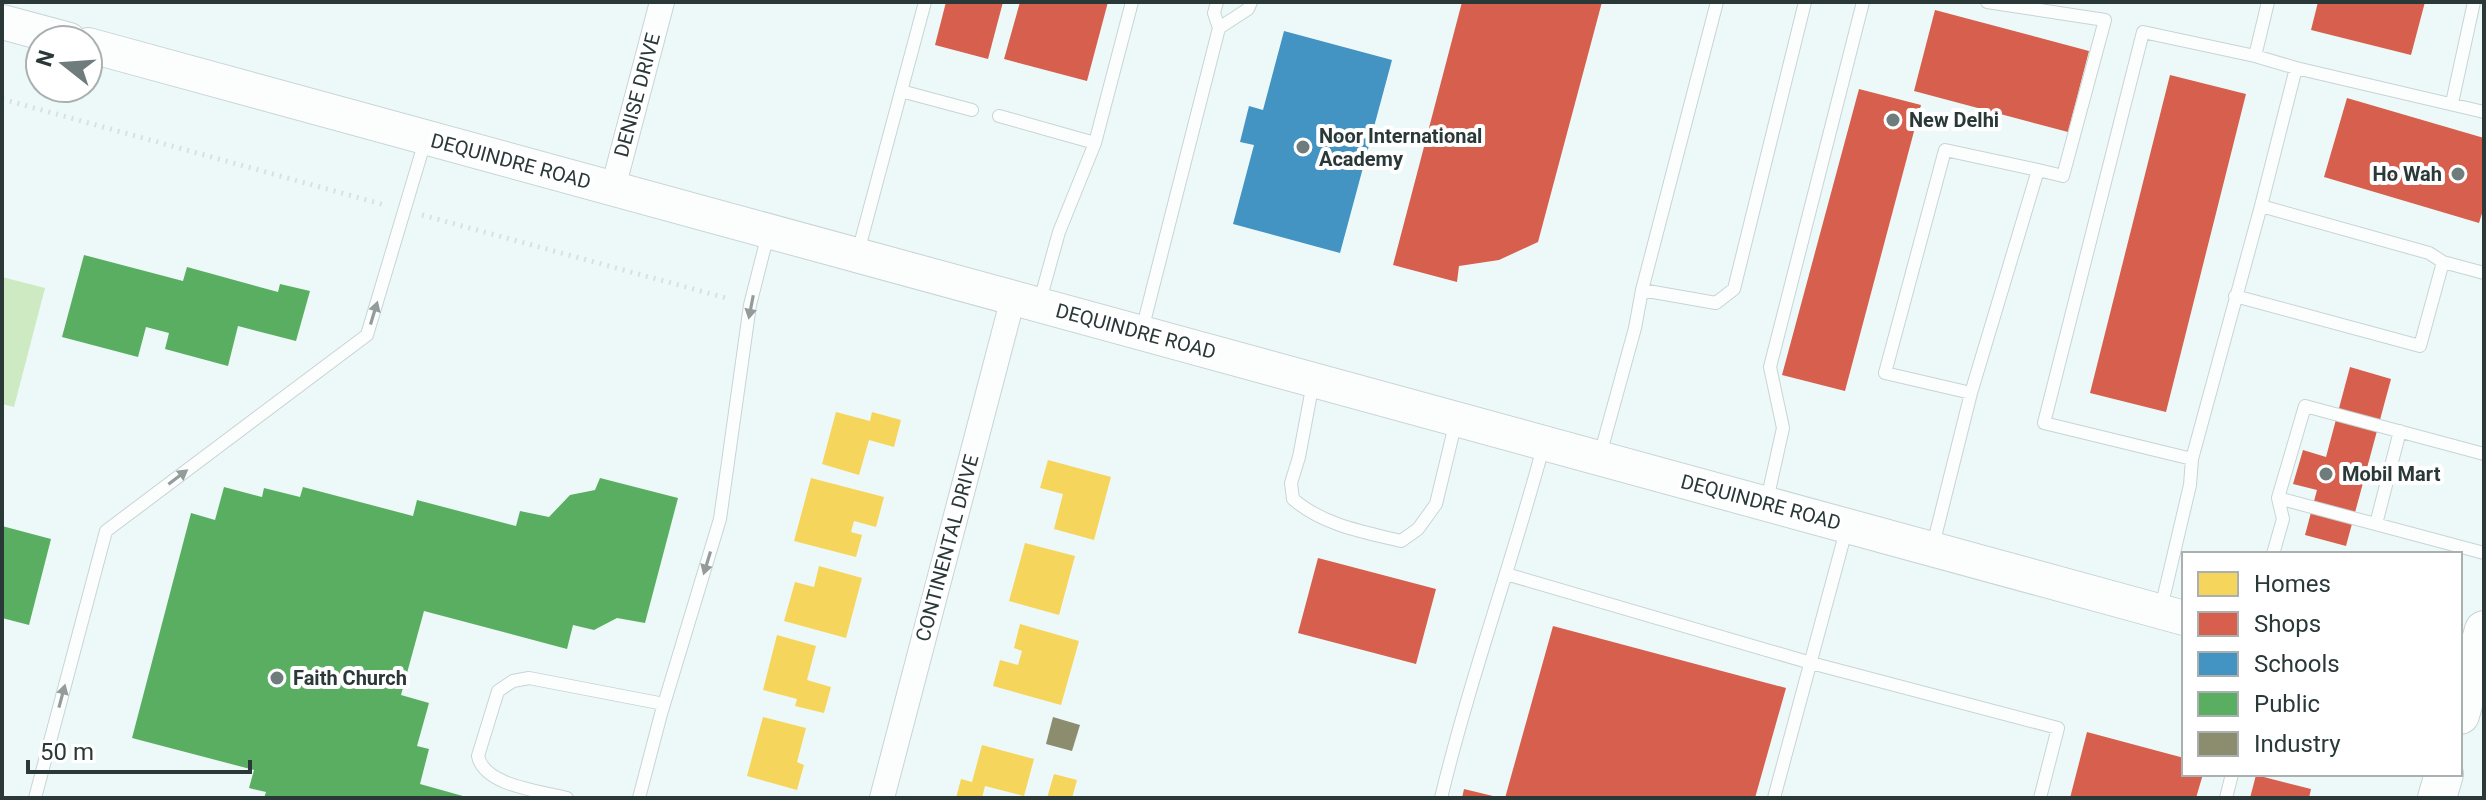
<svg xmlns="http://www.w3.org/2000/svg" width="2486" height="800" viewBox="0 0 2486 800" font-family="Roboto,sans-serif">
<rect width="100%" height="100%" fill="#edf9f8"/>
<path fill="#ceeac2" d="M 2,277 L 45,288 L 14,407 L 2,404 Z"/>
<path fill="#f6d55c" d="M 836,412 L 870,421 L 872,412 L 901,420 L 894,447 L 869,440 L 859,475 L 822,464 Z
M 1048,460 L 1111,477 L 1094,540 L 1054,529 L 1063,494 L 1040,488 Z
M 811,478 L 884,497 L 876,527 L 854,521 L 851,532 L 862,535 L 856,557 L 794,541 Z
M 1025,543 L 1075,556 L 1059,615 L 1009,601 Z
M 819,566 L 862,578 L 846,638 L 784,621 L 795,582 L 814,587 Z
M 1020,624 L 1079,641 L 1061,705 L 993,686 L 1000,660 L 1018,665 L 1022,651 L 1014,648 Z
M 777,635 L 816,646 L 807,680 L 831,687 L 824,713 L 795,706 L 797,699 L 763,690 Z
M 763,717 L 806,728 L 797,762 L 804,765 L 797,790 L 747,776 Z
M 982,745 L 1034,759 L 1024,796 L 985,786 L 982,798 L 956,798 L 961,779 L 972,782 Z
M 1054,774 L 1077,780 L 1072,798 L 1047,798 Z"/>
<path fill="#d6604d" d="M 946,2 L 1003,2 L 988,59 L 935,45 Z
M 1020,2 L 1108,2 L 1087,81 L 1004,59 Z
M 1462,2 L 1602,2 L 1538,242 L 1499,260 L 1459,266 L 1457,282 L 1393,265 Z
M 2318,2 L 2425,2 L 2411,55 L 2311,30 Z
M 1935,10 L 2089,51 L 2068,132 L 1914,91 Z
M 2170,75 L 2246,94 L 2166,412 L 2090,393 Z
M 1859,89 L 1921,105 L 1845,391 L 1782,375 Z
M 2347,98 L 2484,138 L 2484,207 L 2479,223 L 2324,177 Z
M 2350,367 L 2391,379 L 2346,546 L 2305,535 L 2317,490 L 2293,484 L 2303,450 L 2326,457 Z
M 1318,558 L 1436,589 L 1416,664 L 1298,633 Z
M 1553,626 L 1786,688 L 1755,798 L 1505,798 Z
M 2087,732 L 2184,758 L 2184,774 L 2203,774 L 2196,798 L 2070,798 Z
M 2256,775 L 2311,789 L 2309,798 L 2250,798 Z
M 1464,789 L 1497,797 L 1497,798 L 1462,798 Z"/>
<path fill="#4393c3" d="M 1284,31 L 1392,60 L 1340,253 L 1233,224 L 1254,145 L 1240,142 L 1249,106 L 1263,110 Z"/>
<path fill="#5aae61" d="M 84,255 L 183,281 L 187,267 L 278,292 L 280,284 L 310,291 L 296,341 L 238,326 L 228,366 L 165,349 L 169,333 L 146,327 L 138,357 L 62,337 Z
M 600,478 L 678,498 L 645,623 L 617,618 L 594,630 L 573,625 L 567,649 L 424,611 L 401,695 L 429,703 L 417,746 L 429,749 L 420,784 L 470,798 L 264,798 L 266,792 L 249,788 L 254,770 L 132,738 L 191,513 L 215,520 L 224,487 L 262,497 L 264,488 L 300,497 L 303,487 L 413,516 L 417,500 L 516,526 L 520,511 L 549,517 L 570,495 L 595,490 Z
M 2,526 L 51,539 L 29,625 L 2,618 Z"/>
<path fill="#8c8c6e" d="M 1053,717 L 1080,725 L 1072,751 L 1046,744 Z"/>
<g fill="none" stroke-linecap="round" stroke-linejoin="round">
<defs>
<path id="service" d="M 1987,2 L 2105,20 L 2063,176 L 2038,170
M 1219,28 L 1248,9 L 1251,2
M 2255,56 L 2268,2
M 901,91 L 972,110
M 2452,103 L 2474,2
M 999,116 L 1095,143
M 2261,206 L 2296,68 L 2484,112
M 858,252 L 925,2
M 1642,290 L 1717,2
M 2235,296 L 2420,346 L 2443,262
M 1039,304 L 1059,232 L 1095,143 L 1132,2
M 1142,330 L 1219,28 L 1214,13 L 1217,2
M 1313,383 L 1299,457 L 1291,483 L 1293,499 C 1323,525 1363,532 1401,541 L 1418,529 L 1436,504 L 1456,421
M 1600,455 L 1635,328 L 1642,290 L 1716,303 L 1734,289 L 1805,2
M 2192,459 L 2044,423 L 2143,32 L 2255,56 L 2296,68
M 2278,498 L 2484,553
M 1767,500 L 1783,428 L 1770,367 L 1863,2
M 2376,524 L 2400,431
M 1933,545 L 1971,393 L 2038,170 L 1945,150 L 1885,373 L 1971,393
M 2273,554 L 2283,519 L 2278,498 L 2305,406 L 2484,454
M 1506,574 L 1811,663 L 2058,728 L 2040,798
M 2161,608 L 2190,485 L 2192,459 L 2261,206 L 2429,253 L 2443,262 L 2484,273
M 35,798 L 106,531 L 367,335 L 425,141
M 567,798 C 541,791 484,786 478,756 L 498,691 L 513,681 L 529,678 L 664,704
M 639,798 L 661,714 L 720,519 L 750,305 L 768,234
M 1441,798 C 1470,678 1512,563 1544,444
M 1774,798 L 1847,527
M 2226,798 L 2232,774"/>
<path id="minor" d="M 613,188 L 662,2
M 882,798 L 1013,298"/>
<path id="secondary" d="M 2,22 L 69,40
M 88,45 L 2184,618"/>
<path id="primary" d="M 2460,715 L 2484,630
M 2437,798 L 2444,774"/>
</defs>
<use href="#service" stroke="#c8d4d3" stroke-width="14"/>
<use href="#minor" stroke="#c8d4d3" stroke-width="26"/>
<use href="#secondary" stroke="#c8d4d3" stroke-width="36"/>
<use href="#primary" stroke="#c8d4d3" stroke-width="40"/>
<path stroke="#dbdfde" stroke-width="5" stroke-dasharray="2 6" stroke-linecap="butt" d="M 2,99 L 385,205
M 422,215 L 730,299"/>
<use href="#service" stroke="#fcfefe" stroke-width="12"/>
<use href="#minor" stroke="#fcfefe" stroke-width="24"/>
<use href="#secondary" stroke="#fcfefe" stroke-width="34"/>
<use href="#primary" stroke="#fcfefe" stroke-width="38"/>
</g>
<defs><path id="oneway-solid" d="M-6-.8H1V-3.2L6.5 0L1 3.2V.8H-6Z" transform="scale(2)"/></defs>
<g fill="#939b9b">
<use href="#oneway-solid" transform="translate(751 307) rotate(101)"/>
<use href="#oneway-solid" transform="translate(374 313) rotate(-73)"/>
<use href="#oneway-solid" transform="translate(178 477) rotate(-37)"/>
<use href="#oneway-solid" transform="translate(707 563) rotate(107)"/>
<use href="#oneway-solid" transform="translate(62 696) rotate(-75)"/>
</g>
<g fill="#6e7c7b" stroke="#fff" stroke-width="3">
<circle cx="1893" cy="120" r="8"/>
<circle cx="1303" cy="147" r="8"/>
<circle cx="2458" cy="174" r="8"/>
<circle cx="2326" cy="474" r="8"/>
<circle cx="277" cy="678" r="8"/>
</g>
<g text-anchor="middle" stroke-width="8" stroke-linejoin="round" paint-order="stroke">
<g font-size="20" fill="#2a3838" stroke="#fff">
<text transform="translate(637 95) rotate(-75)" y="7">DENISE DRIVE</text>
<text transform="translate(511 161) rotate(15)" y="7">DEQUINDRE ROAD</text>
<text transform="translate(1136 331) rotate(15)" y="7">DEQUINDRE ROAD</text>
<text transform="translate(1761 502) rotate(15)" y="7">DEQUINDRE ROAD</text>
<text transform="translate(947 548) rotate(-75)" y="7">CONTINENTAL DRIVE</text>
</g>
<g font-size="20" font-weight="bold" fill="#2a3838" stroke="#fff" text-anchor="start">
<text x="1909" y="127">New Delhi</text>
<text x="1319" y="143">Noor International<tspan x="1319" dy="23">Academy</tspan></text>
<text x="2442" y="181" text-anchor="end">Ho Wah</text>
<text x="2342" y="481">Mobil Mart</text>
<text x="293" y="685">Faith Church</text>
</g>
</g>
<rect width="2486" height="800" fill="none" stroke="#2a3838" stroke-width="8"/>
<rect x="2182" y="552" width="280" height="224" fill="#ffffff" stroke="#aaafaf" stroke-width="2"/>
<rect x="2198" y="572" width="40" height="24" fill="#f6d55c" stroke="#aaafaf" stroke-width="2"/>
<text x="2254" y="592" font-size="24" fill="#2a3838">Homes</text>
<rect x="2198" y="612" width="40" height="24" fill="#d6604d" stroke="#aaafaf" stroke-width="2"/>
<text x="2254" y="632" font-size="24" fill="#2a3838">Shops</text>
<rect x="2198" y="652" width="40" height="24" fill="#4393c3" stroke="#aaafaf" stroke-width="2"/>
<text x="2254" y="672" font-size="24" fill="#2a3838">Schools</text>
<rect x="2198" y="692" width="40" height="24" fill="#5aae61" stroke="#aaafaf" stroke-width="2"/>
<text x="2254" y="712" font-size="24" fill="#2a3838">Public</text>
<rect x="2198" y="732" width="40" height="24" fill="#8c8c6e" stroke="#aaafaf" stroke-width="2"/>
<text x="2254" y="752" font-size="24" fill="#2a3838">Industry</text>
<g transform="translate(64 64) rotate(287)"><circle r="38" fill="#ffffff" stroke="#aaafaf" stroke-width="2"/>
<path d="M0-6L14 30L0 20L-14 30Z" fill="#6e7c7b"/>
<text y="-12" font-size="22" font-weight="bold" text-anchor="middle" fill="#2a3838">N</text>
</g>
<path d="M28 760v12h222v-12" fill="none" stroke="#2a3838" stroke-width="4"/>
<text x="40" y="760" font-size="24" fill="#2a3838" stroke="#ffffff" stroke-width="6" paint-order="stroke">50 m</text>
</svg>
